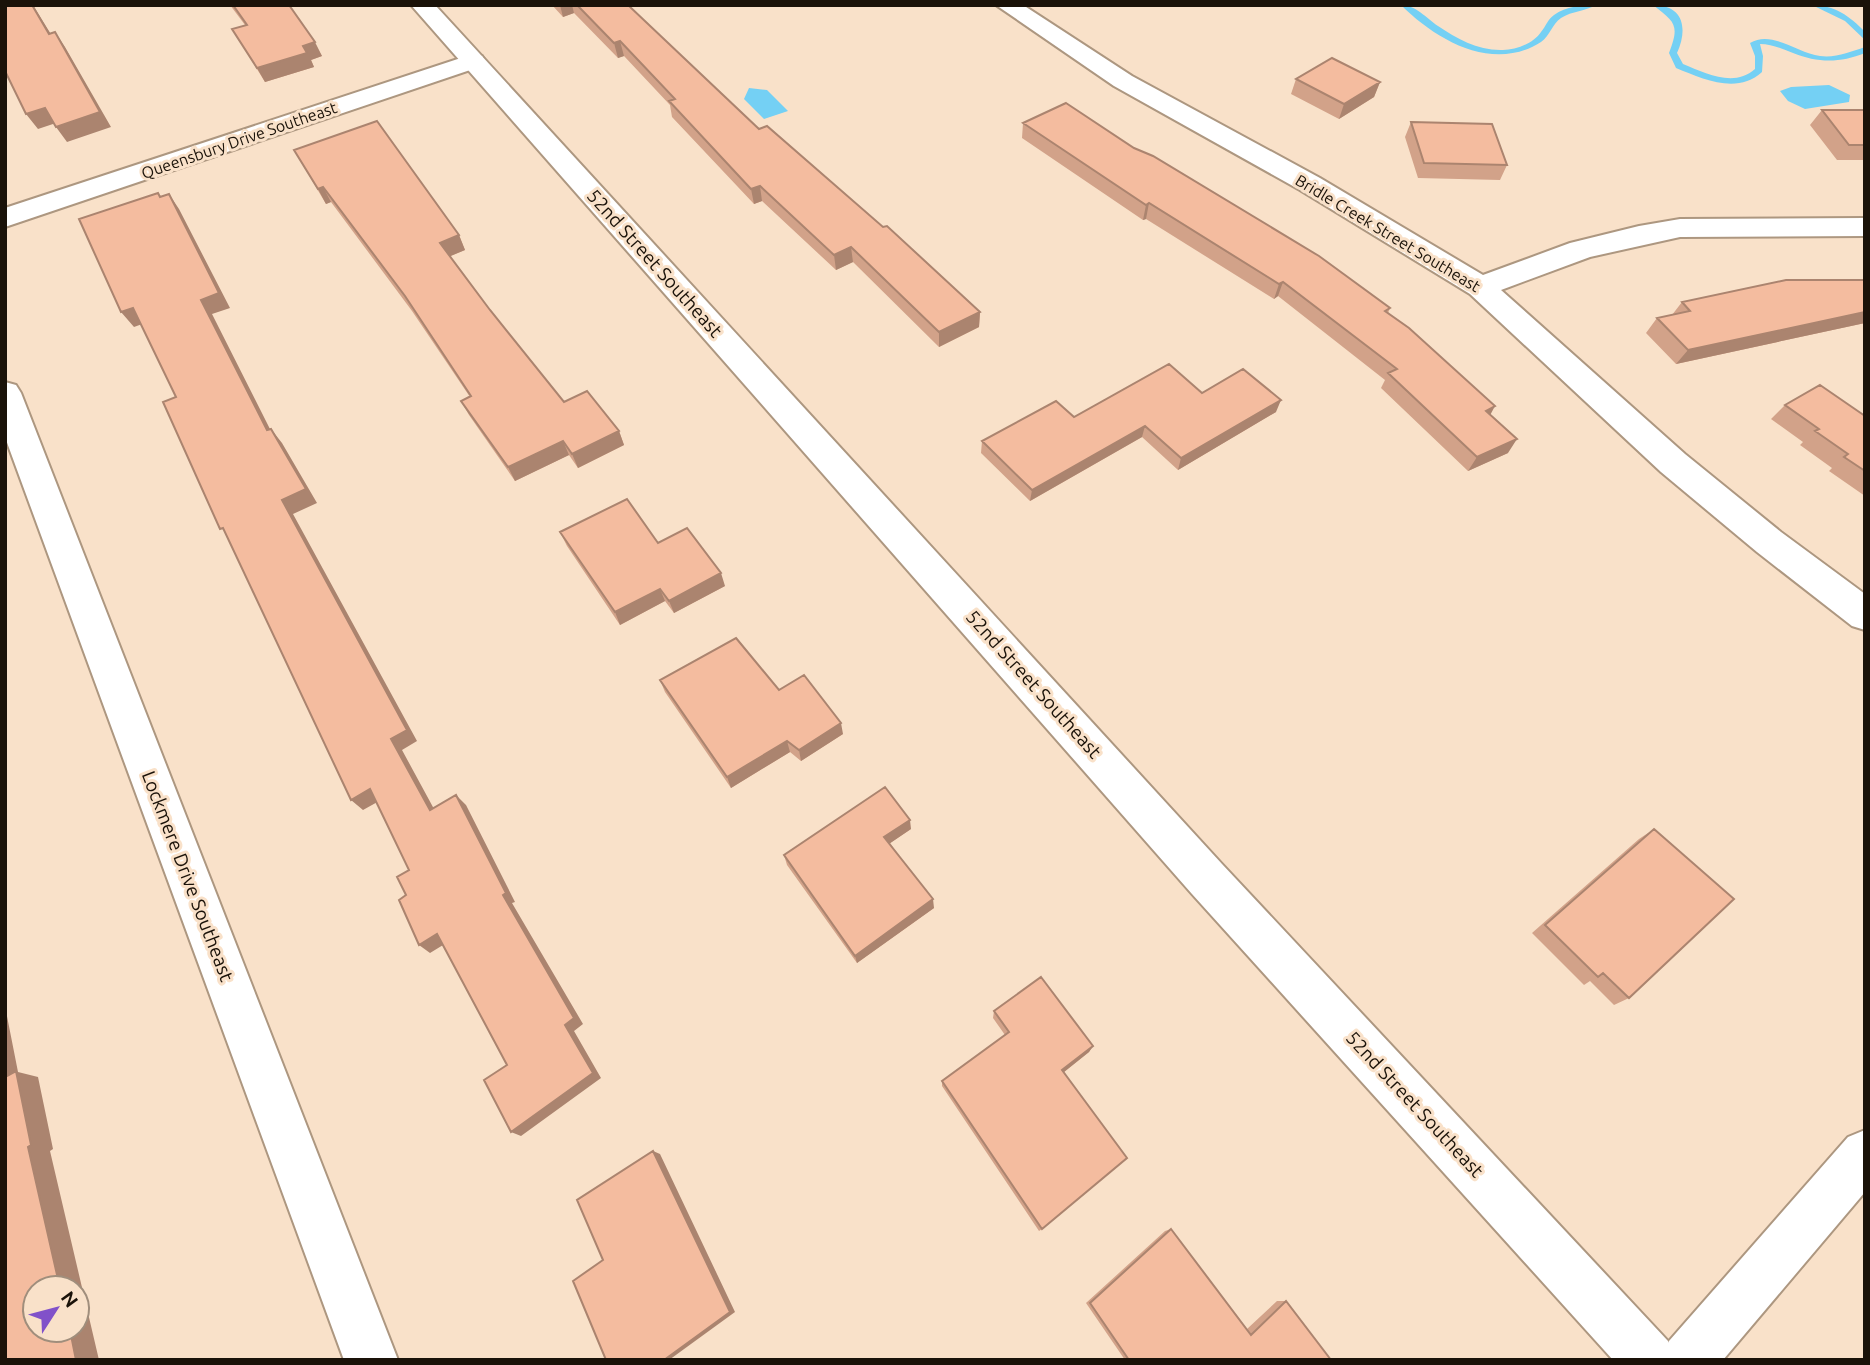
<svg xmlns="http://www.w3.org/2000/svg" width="1870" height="1365" viewBox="0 0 1870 1365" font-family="Ubuntu,sans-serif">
<rect width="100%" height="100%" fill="#f9e1c9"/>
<path fill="#74d0f4" d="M 1829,85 L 1850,95 L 1849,102 L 1805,109 L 1788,101 L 1780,91 L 1791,87 Z
M 749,88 L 767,90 L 788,111 L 764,119 L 744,99 Z"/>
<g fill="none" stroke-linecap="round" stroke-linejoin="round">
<path fill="#74d0f4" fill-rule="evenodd" d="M 1401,5 C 1416,5 1426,18 1438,26 C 1457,39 1479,51 1503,50 C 1516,50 1534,43 1541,32 C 1546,26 1548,19 1554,15 C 1566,6 1582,5 1596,5 C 1586,11 1572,11 1561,18 C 1552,24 1550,36 1541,42 C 1493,73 1436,40 1401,5 Z
M 1653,5 C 1684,5 1688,29 1677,53 L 1683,64 C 1705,73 1734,88 1755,69 L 1755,56 L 1750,43 C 1772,30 1797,53 1820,56 C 1836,58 1850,52 1865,47 L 1865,53 C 1840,63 1818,63 1793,53 C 1782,49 1772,44 1760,44 L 1763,56 L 1762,72 C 1737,95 1703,79 1676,68 L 1669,53 C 1680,25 1675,22 1653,5 Z
M 1812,5 C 1834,5 1850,16 1865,32 L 1865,40 L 1845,21 Z"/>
<defs>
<path id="minor" d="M 996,5 L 1023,5 L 1132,76 L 1320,178 L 1483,275 L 1570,243 L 1639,226 L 1680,219 L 1865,218 L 1865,236 L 1680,237 L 1590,257 L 1501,290 L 1685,454 L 1781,532 L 1865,594 L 1865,630 L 1852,626 L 1757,552 L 1661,472 L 1470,294 L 1300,190 L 1114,86 Z
M 473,54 L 482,56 L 485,61 L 482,66 L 5,227 L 5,208 Z
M 5,382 L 16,385 L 21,393 L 398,1360 L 344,1360 L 5,437 Z
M 1865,1130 L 1865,1192 L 1723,1360 L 1661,1360 L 1669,1341 L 1848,1137 Z"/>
<path id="major" d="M 411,5 L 435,5 L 1222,864 L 1668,1341 L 1676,1360 L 1613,1360 L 1192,894 Z"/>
</defs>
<use href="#minor" stroke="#ad9780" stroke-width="4"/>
<use href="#major" stroke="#ad9780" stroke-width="4"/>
<use href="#minor" fill="#fff" fill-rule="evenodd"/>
<use href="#major" fill="#fff" fill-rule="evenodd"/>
</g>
<path fill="#d2a289" d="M 230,5 L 289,5 L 322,56 L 311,60 L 314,67 L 265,82 L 232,29 L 245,25 Z
M 552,5 L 628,5 L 759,129 L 980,312 L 979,327 L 939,347 L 853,262 L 836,270 L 762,201 L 754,204 L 672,117 L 670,105 L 624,56 L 618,58 L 574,13 L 563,17 Z
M 1296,79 L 1380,82 L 1374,97 L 1339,119 L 1291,94 Z
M 1822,110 L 1865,110 L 1865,160 L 1837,160 L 1810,125 Z
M 1411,122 L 1507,165 L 1500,180 L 1418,178 L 1405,137 Z
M 1023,123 L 1134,148 L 1390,308 L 1388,313 L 1490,415 L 1508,453 L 1468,471 L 1381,388 L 1385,380 L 1278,296 L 1274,299 L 1146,219 L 1143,220 L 1022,138 Z
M 294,150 L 459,235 L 465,250 L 450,256 L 490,310 L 564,402 L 619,431 L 624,445 L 578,468 L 569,455 L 515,481 L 469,415 L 461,401 L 470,397 L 412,311 L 331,202 L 326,204 Z
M 1865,280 L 1865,323 L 1676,364 L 1646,333 L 1657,318 L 1672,315 L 1682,302 Z
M 1202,393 L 1276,412 L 1178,470 L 1142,437 L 1030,501 L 981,453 L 982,441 L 1074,417 Z
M 1785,405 L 1865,416 L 1865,496 L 1829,471 L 1832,468 L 1800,445 L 1803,442 L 1771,419 Z
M 560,532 L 658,543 L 725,586 L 674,613 L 665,601 L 620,625 L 567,546 Z
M 660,680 L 779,690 L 843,734 L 801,761 L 790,752 L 731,788 L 665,692 Z
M 911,829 L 890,843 L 934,908 L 857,963 L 787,865 L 784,855 Z
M 1654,829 L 1629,998 L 1614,1005 L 1590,981 L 1584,985 L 1532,933 L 1639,839 Z
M 994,1011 L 1093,1046 L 1089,1052 L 1064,1072 L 1042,1229 L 1039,1231 L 942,1086 L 942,1081 L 1005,1035 L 993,1018 Z
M 1171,1229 L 1247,1329 L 1277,1301 L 1286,1301 L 1331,1360 L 1125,1360 L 1086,1303 L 1165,1231 Z"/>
<path fill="#ab846f" d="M 32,5 L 33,5 L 60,49 L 49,34 Z
M 560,5 L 572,5 L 574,13 L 563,17 Z
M 55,32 L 65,47 L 111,127 L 67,142 L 56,127 Z
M 620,41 L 624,56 L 618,58 L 614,43 Z
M 315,42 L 322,56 L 311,60 L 314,67 L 265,82 L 257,68 L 303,46 Z
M 1380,82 L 1374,97 L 1339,119 L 1344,104 Z
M 45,108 L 56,123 L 38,129 L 26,114 Z
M 760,186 L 762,201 L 754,204 L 751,189 Z
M 323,187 L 331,202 L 326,204 L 318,189 Z
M 169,194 L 179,209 L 230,308 L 212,314 L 278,445 L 267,430 L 201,300 Z
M 1149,203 L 1146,219 L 1143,220 L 1146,205 Z
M 459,235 L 465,250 L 446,258 L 440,243 Z
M 851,247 L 853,262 L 836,270 L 834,255 Z
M 1283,282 L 1278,296 L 1274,299 L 1279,284 Z
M 133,308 L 145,323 L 134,327 L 121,312 Z
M 980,312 L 979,327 L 939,347 L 939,332 Z
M 1865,312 L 1865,323 L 1676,364 L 1688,350 Z
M 1281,400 L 1276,412 L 1178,470 L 1181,458 Z
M 1495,406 L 1487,421 L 1486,411 Z
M 1145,426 L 1142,437 L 1030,501 L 1032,490 Z
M 271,429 L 282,443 L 317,503 L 293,514 L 417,741 L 402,750 L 440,820 L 430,810 L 391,739 L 282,500 Z
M 619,431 L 624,445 L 578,468 L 572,454 Z
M 1517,439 L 1508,453 L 1468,471 L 1477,457 Z
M 563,441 L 569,455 L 515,481 L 508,467 Z
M 721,573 L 725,586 L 674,613 L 669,601 Z
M 660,589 L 665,601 L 620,625 L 615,612 Z
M 841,723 L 843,734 L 801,761 L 799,750 Z
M 787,741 L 790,752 L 731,788 L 727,777 Z
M 370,789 L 381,800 L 363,810 L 351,800 Z
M 456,795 L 466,805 L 515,902 L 512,903 L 583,1024 L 574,1031 L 601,1078 L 521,1136 L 511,1132 L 565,1025 Z
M 910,820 L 911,829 L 886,846 L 884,837 Z
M 933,899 L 934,908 L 857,963 L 855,956 Z
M 437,934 L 448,942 L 430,953 L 419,945 Z
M 5,1006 L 18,1072 L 38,1077 L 53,1149 L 50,1151 L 99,1360 L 76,1360 L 70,1330 L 77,1330 L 77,1288 L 60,1288 L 5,1082 Z
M 1093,1046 L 1089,1052 L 1059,1076 L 1062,1070 Z
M 653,1151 L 660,1154 L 735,1312 L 669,1360 L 664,1360 Z"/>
<path fill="#f4bc9f" stroke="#ab846f" stroke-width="2" d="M 5,5 L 32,5 L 49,34 L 55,32 L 100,112 L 56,127 L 45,108 L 26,114 L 5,71 Z
M 233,5 L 289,5 L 315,42 L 303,46 L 307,53 L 257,68 L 232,29 L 247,25 Z
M 577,5 L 628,5 L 759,129 L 767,126 L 883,227 L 887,226 L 980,312 L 939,332 L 851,247 L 834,255 L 760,186 L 751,189 L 669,101 L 675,99 L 620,41 L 614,43 Z
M 1332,58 L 1380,82 L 1344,104 L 1296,79 Z
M 1066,103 L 1134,148 L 1153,156 L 1319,256 L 1390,308 L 1385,311 L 1409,328 L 1495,406 L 1486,411 L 1517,439 L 1477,457 L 1388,373 L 1397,369 L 1283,282 L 1279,284 L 1149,203 L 1146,205 L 1023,123 Z
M 1822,110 L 1865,110 L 1865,145 L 1849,145 Z
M 377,121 L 459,235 L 440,243 L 490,310 L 564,402 L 587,391 L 619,431 L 572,454 L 563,441 L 508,467 L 461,401 L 471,396 L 405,296 L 323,187 L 318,189 L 294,150 Z
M 1411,122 L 1492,124 L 1507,165 L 1424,163 Z
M 158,193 L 160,197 L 169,194 L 219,293 L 201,300 L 267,430 L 271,429 L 306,489 L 282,500 L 407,730 L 391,739 L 430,810 L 456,795 L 506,893 L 503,895 L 574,1018 L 565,1025 L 593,1073 L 511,1132 L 484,1080 L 507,1065 L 437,934 L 419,945 L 399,900 L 406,895 L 397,877 L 409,870 L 370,789 L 351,800 L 223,528 L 220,529 L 163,402 L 176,397 L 133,308 L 121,312 L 79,219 Z
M 1786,280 L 1865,280 L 1865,312 L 1688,350 L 1657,318 L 1690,311 L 1682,302 Z
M 1169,364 L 1202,393 L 1243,369 L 1281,400 L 1181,458 L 1145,426 L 1032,490 L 982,441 L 1056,401 L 1074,417 Z
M 1820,385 L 1865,416 L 1865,471 L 1844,457 L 1848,454 L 1815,431 L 1819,429 L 1785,405 Z
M 627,499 L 658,543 L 687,528 L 721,573 L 669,601 L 660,589 L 615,612 L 560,532 Z
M 736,638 L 779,690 L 804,675 L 841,723 L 799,750 L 787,741 L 727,777 L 660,680 Z
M 885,787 L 910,820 L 884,837 L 933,899 L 855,956 L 784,855 Z
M 1654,829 L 1734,899 L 1629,998 L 1603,973 L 1598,977 L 1545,925 Z
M 1041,977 L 1093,1046 L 1062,1070 L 1127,1158 L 1042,1229 L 942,1081 L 1009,1032 L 994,1011 Z
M 16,1071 L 31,1145 L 28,1147 L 60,1288 L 35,1288 L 35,1330 L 70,1330 L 76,1360 L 5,1360 L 5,1077 Z
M 653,1151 L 730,1312 L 664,1360 L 606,1360 L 573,1281 L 603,1260 L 577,1200 Z
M 1171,1229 L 1251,1335 L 1286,1301 L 1331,1360 L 1129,1360 L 1090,1303 Z"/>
<g text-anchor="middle" stroke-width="6" stroke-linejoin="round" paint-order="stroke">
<g font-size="16" fill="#1a1209" stroke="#f9e1c9">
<text transform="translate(239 140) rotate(-19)" y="6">Queensbury Drive Southeast</text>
<text transform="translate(1388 233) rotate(31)" y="6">Bridle Creek Street Southeast</text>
</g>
<g font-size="19" fill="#1a1209" stroke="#f9e1c9">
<text transform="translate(655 263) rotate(48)" y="7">52nd Street Southeast</text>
<text transform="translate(1034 684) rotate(48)" y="7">52nd Street Southeast</text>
<text transform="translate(188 876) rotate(69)" y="7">Lockmere Drive Southeast</text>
<text transform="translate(1415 1104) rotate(47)" y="7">52nd Street Southeast</text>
</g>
</g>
<rect width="1870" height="1365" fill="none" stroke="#1a1209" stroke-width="14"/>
<g transform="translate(56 1309) rotate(54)"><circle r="33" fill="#f9e1c9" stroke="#a08e7c" stroke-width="2"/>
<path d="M0-5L12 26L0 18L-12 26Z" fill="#8151c9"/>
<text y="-10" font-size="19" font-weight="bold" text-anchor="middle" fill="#1a1209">N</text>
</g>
</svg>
